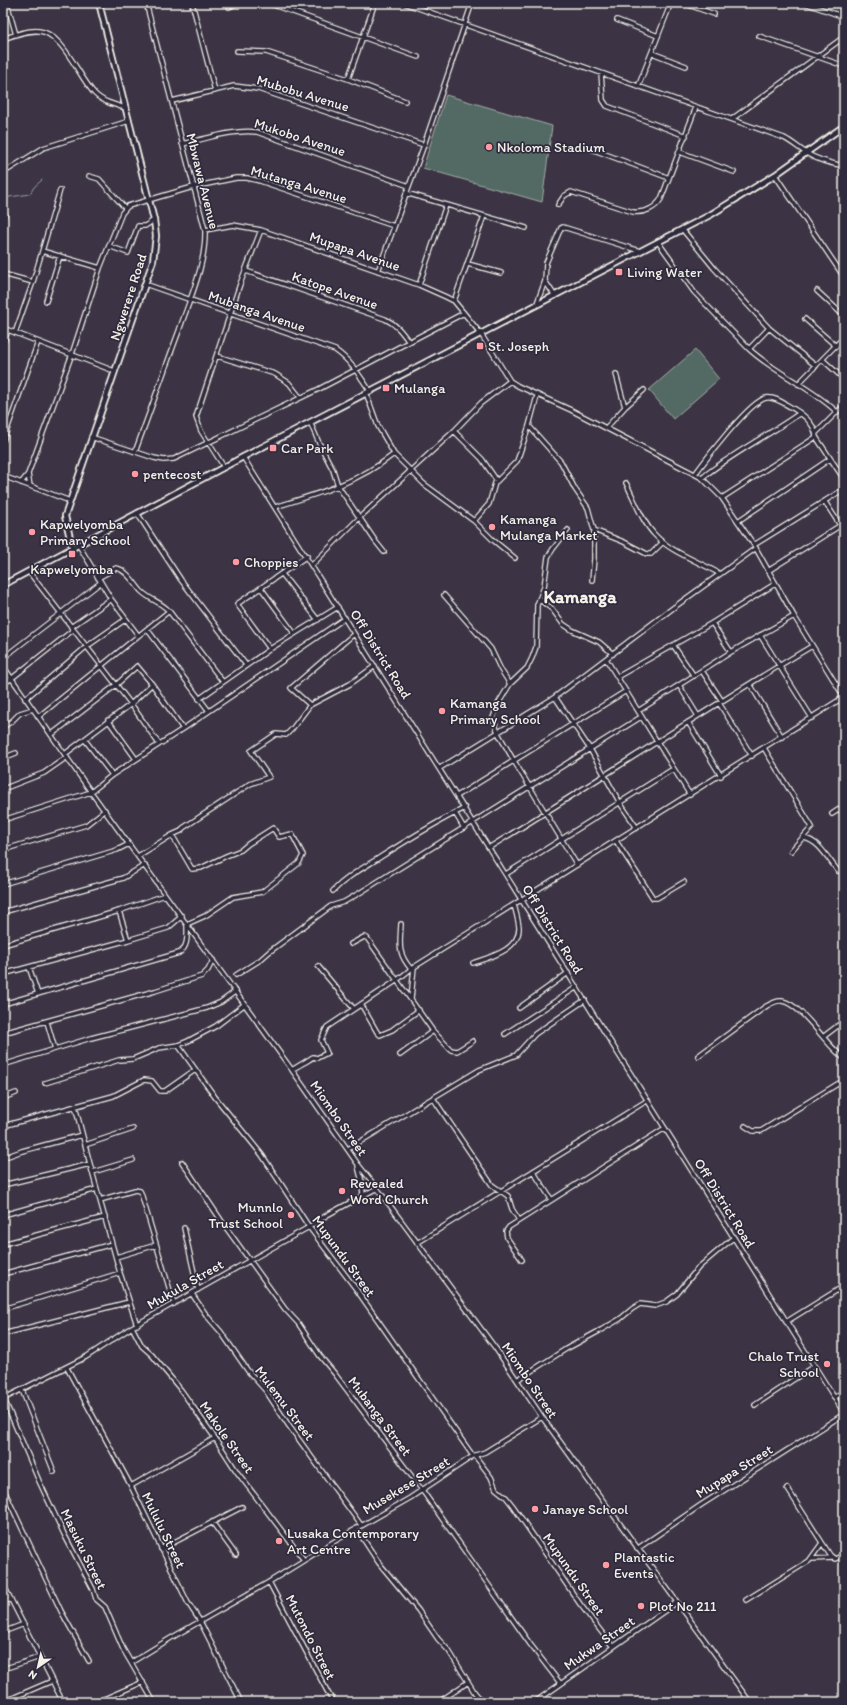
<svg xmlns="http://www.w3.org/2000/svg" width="847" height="1705" viewBox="0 0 847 1705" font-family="Itim,sans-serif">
<rect width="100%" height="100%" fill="#3c3444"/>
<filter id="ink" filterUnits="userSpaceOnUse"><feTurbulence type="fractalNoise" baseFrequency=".025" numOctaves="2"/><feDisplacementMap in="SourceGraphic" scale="8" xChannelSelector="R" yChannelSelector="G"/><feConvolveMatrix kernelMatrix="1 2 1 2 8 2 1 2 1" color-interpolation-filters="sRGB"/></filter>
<g filter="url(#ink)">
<path fill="#536964" stroke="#a4ada6" d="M 446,95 L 552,126 L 542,202 L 423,168 Z
M 695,350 L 719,379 L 673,419 L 649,390 Z"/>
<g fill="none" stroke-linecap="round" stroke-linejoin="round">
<path stroke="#929fa6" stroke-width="1" d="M 3,198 L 30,194 L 34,187 L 42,180"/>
<defs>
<path id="minor" d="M 7,3 L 16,35
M 192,3 L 215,91
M 268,3 L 418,57
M 404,3 L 784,138 C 794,143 799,149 808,154 C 819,161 831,163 844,166
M 683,3 L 714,14
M 805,3 L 844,17
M 229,7 L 239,3
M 617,20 L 658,36
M 759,36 L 844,66
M 3,39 C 14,35 27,30 39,31 C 63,33 79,78 95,94 C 103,102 115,105 126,108
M 237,51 L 266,52 L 348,79 L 405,101
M 652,53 L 686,66
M 601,73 L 603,100 L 607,106 L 686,136
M 348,79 L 375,3
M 638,87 L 671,3
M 172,101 L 234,86 L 258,89 L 424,145
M 732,119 L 844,37
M 182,144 C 206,139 233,129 257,132 L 409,186
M 586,147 L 669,178
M 680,152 L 734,172
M 3,173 L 43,148 L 129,121
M 775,175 L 844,277
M 89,176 L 99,179 L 125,208
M 406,193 L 526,228
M 558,205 L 564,196 L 571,192 L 633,212 C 644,213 655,209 661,199 L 696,107
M 3,219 L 5,214
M 682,229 L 714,268 L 769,328 L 816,366
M 205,230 L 233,225 L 261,230 L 419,285 L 446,297 L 454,301 L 481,334 L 510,381 L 518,386 L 571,410 L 702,478 L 722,498 L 754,545 L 794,616 L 844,697 L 411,969 L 396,981 L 327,1027 L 321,1040 L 327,1053 L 317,1058 L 313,1057 C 306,1062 299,1065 292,1070
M 658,242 L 694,292 L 749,349 C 776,374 811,387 837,412 L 816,433
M 109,246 L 128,253 L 138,226 L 145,226 L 154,220
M 42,251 L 100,268
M 468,264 L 501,273
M 246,271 L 385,319 C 396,324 402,332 409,342
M 378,271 L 424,145 L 472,3
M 3,274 L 33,282
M 145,284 L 335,350 C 350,360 360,376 370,391
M 419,285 L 446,205
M 817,291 L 844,316
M 555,296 L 545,281 L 546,263 L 561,228 L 563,227 L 640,251
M 46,301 L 60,256
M 454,301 L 484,216
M 536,306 L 545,281
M 805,319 L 836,346
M 15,333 L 33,282 L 60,190
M 3,344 L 8,330 L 114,371
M 749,349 L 769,328
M 217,356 L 275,374 L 289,383 L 300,397
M 823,360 L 844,379
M 616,374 L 625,407
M 798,384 L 844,337
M 366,393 L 378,426 L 394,454 L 424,484 L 474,521 L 493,540 L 515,558
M 837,412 L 844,406
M 310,422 L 319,443 L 333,470 L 338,486 L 376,542 L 384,552
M 529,426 L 561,462 L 575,489 L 588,508 L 594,530 L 594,559 L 592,580
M 606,428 L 625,407 L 644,390
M 454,431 L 482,459 L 497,481
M 91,437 L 154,458 L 164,460 L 174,459 L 319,389 L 464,313
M 3,441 L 38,342
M 135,452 C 150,412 164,371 179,331 C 190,298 206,265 205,230 L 146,3
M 243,457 L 844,1413
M 224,467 L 201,431 L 196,417 L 240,284 L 261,230
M 28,474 L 30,486
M 695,474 C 706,459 750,401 766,398 C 775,396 786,405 794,409 C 804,415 815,425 816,437 L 844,479
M 3,476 L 70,501
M 702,478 C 732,453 768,436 800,413
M 21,483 L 28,474 L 72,354 L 100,268 L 122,213 L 128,206 L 193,187 L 236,178 L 247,178 L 260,181 L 394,226
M 626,483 C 635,500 641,520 654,534 C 671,553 699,561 720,574
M 722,498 L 816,437
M 825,502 L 840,525
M 275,507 C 318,494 359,482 394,454
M 137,513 L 181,580 L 246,665
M 474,521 L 489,504 L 495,483 L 517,461 L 529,426 L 537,396
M 738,521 L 830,459
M 568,530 L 553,549 L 548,557 L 544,587 L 537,605 L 536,647 L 532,658 L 527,668 L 510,684 L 498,704 L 493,718 L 498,733 L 514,761 L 577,865
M 594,530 L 624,542 L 647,554 L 651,554 L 663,542
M 78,544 L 111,599 L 138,635
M 754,545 L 844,489
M 312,565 L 359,518 L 454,431 L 481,403 L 510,381
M 768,571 L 844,523
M 29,572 L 131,704 L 159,744
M 282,574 L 318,620
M 98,578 L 116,568 C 126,569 135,584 141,591 C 150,600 161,602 169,611 L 223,682
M 261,588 L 294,633
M 444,595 L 491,649 L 501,670 L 510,684
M 539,599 L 552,609 L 563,624 L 572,630 L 599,642 L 613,654
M 712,623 L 731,652
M 71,627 L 111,599
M 147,629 L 209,711
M 760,635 L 812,718
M 673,645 L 694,676
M 270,649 L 237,604 L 307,556
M 3,658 L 100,583
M 606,659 L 690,795
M 3,666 L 91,792 L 292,1070 L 357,1163 L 377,1188 L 496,1349 L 542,1417 L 750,1702
M 702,671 L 722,701
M 617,677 L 712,623 L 775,584
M 3,683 L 11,679 L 73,630
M 750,684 L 782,737
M 679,685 L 698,716
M 555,697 L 590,749 L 620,803 L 637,828
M 25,699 L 86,647 L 126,619
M 199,699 L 270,649 L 338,607
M 719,703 L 752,756
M 310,705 L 291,688 L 354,634
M 638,711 L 731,652 L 794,616
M 38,717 L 169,611
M 108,720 L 136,759
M 688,722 L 721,776
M 3,727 L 12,721 L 20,713 L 33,709
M 51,735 L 116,685 L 137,666 L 152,684 L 183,729
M 85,740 L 112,775
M 764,748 L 812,827 L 791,851
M 65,754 L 131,704 L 152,684
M 3,758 L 16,753
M 440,768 L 555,697 L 673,608 L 756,548
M 3,789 L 44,773 L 67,757
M 457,796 L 626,691
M 455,813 L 464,828
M 832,814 L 844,806
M 3,820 L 91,792 L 112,775 L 183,729 L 345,618
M 803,838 C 819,840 828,859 838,871
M 616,841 L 653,898 L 657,898 L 684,882
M 490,847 C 597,781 703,711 812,646
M 3,850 L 86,825 L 105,810
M 138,856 L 172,835 L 181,831 L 183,828 L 250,784 L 269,777 L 251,751 L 276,734 L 286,735 L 292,729 L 310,705 L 350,684 L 375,666
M 506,874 L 673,769
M 3,884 L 117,850 L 129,844
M 333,891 C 347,876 365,867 382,856 C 409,839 436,822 465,808
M 3,912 L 123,878 L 145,865
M 401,924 C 400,944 397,953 411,969
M 128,940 L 168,928 L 182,916
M 351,944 L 364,937 L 367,938 L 433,1031 L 451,1050 L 457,1051 L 473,1041
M 3,945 L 119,911 L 165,895
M 473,963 C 490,957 520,950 519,927 C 518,919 516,912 514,905
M 318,966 L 354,1009
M 29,967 L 38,994
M 3,974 L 128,940 L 119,911
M 236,975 L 260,960 L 269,952 L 331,906 L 344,902 L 361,892 L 641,717
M 411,999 L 414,967
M 3,1004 L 179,953 C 189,947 187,934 187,924 L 205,916 L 233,897 L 262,892 L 299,863 L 303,855 L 292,834 L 279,837 L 273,828 L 248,844 L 241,850 L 226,856 L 201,868 L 192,869 L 172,835
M 361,1004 L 377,1032 L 380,1035 L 392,1030 L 419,1010
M 519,1008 L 568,973
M 47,1022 L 55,1049
M 3,1033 L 155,991 L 202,976 L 208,970 L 213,960
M 505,1034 L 577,987
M 823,1037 L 844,1021
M 178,1045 L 215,1097 L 262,1155 L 309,1227 L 356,1289 L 473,1456
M 400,1055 L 433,1031
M 698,1056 L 765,1007 C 770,1004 776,1000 782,1001 C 802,1004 826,1046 844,1058
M 3,1065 L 91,1038 L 207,1008 L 221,1002 L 236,991
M 45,1083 L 119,1060 L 133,1059 L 159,1048 L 178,1045 L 188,1041 L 216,1026 L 245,1004
M 3,1098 L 16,1093
M 433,1098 L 492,1185 L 508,1196 L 512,1209 L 519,1220
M 75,1106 L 90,1164
M 3,1126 L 113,1096 L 144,1080 L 152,1081 L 160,1091 L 165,1091 L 195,1070
M 745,1126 L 753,1131 L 761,1131 L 844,1080
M 85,1145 L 133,1129
M 348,1149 L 479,1070 L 516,1055 L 535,1034 L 585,1000
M 8,1156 L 22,1151 L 82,1135
M 182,1162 L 227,1229 L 285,1309 L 298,1323 L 320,1356 L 335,1374 L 422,1490 L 530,1644 L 560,1683
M 358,1166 L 362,1182 L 363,1196
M 533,1171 L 551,1199
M 93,1172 L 133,1160
M 3,1185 L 90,1164 L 120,1273 L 137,1325
M 100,1200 L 135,1190 L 140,1191 L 141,1193 L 174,1304
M 3,1215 L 97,1189
M 184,1228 L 198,1290
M 417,1243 L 648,1100
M 3,1244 L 105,1217
M 116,1257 L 156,1245
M 522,1260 L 507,1238 L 506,1231 L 509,1227 L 665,1128
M 3,1274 L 112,1244
M 192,1294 L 207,1316 L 221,1332 L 248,1371 L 266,1391 L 289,1426 L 361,1525
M 3,1309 L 120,1273
M 786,1322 L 844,1286
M 132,1327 L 142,1346 L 152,1355 L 181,1390 L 215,1438 L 237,1472 L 304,1560
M 3,1334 L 129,1302
M 67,1368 L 131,1486 L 188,1603 L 200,1621 L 241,1702
M 517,1380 L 566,1349 L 601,1330 L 620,1319 L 632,1309 L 640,1304 L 655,1306 L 666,1302 L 677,1294 L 699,1267 L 733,1238
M 22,1390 L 54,1472
M 834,1398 L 844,1391
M 3,1399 L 86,1357 L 132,1327 L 309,1227 L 327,1215 L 377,1188
M 4,1399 L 39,1481 L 64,1534 L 93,1589 L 96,1599 L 105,1607 L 123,1649 L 154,1702
M 755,1405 L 814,1366
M 475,1456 L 491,1477 L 496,1489 L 506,1497 L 513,1506 L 580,1604 L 613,1647
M 131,1486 L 215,1438
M 3,1488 L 61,1611 L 89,1661
M 787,1488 L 830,1555 L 835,1559 L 844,1555
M 3,1502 L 9,1500
M 212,1522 L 236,1555
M 356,1528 L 379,1563 L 418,1610 L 438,1639 L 449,1651 L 475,1693 L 483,1702
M 161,1549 L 242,1507
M 637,1549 L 701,1505 L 844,1414
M 811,1559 L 833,1558
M 269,1582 L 333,1702
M 3,1584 L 63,1702
M 746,1600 L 809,1561 L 822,1543
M 3,1602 L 11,1599
M 3,1632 L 24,1624
M 132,1662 L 171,1638 L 269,1582 L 335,1541 L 410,1498 L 473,1456 L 485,1452 L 542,1417
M 3,1669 L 40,1657
M 3,1702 L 52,1681
M 97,1702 L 143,1682
M 439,1702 L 468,1682
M 535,1702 L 677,1602"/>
<path id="tertiary" d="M 72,547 L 65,516 L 153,261 L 156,236 L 154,220 L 99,3
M 3,585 L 243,457 L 710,215 L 775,175 L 844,126"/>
</defs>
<use href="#minor" stroke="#f4f1e8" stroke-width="6"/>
<use href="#tertiary" stroke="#f4f1e8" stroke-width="8"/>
<use href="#minor" stroke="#2f2a3d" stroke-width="3.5"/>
<use href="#tertiary" stroke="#2f2a3d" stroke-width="4.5"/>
</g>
</g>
<g fill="#ff9aa2" stroke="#2f2a3d" stroke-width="1.5">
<circle cx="489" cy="147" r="4"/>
<rect x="615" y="268" width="8" height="8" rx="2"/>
<rect x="476" y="342" width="8" height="8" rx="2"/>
<rect x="382" y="384" width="8" height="8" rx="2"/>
<rect x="269" y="444" width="8" height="8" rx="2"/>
<circle cx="135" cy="474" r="4"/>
<circle cx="492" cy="527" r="4"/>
<circle cx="32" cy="532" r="4"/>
<rect x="68" y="550" width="8" height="8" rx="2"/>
<circle cx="236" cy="562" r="4"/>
<circle cx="442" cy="711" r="4"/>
<circle cx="342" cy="1191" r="4"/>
<circle cx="291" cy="1215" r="4"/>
<circle cx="827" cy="1364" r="4"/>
<circle cx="535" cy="1509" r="4"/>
<circle cx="279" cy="1541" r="4"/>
<circle cx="606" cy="1565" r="4"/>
<circle cx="641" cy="1606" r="4"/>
</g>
<g text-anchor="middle" stroke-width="3.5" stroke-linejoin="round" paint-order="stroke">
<g font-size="14" fill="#f4f1e8" stroke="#2f2a3d">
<text transform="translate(303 93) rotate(17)" y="5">Mubobu Avenue</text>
<text transform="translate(300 137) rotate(18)" y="5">Mukobo Avenue</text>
<text transform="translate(203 181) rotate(76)" y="5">Mbwawa Avenue</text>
<text transform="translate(299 184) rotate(17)" y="5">Mutanga Avenue</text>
<text transform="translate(355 251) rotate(19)" y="5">Mupapa Avenue</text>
<text transform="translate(335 290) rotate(19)" y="5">Katope Avenue</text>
<text transform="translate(128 297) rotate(-72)" y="5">Ngwerere Road</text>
<text transform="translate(257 311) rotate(19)" y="5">Mubanga Avenue</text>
<text transform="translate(381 654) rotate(58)" y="5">Off District Road</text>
<text transform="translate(553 929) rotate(58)" y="5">Off District Road</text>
<text transform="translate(339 1118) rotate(55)" y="5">Miombo Street</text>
<text transform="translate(725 1203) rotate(58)" y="5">Off District Road</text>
<text transform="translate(344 1256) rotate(54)" y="5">Mupundu Street</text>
<text transform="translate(185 1284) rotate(-30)" y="5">Mukula Street</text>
<text transform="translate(530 1380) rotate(56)" y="5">Miombo Street</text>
<text transform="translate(285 1403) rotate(53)" y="5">Mulemu Street</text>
<text transform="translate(380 1416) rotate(53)" y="5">Mubanga Street</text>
<text transform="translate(227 1437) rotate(55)" y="5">Makole Street</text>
<text transform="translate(734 1471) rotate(-32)" y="5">Mupapa Street</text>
<text transform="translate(406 1485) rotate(-31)" y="5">Musekese Street</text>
<text transform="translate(164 1530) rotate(64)" y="5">Mululu Street</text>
<text transform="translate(84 1549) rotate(64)" y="5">Masuku Street</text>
<text transform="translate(574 1574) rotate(55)" y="5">Mupundu Street</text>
<text transform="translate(311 1637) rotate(63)" y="5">Mutondo Street</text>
<text transform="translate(599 1643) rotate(-35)" y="5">Mukwa Street</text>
</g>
<g font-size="14" fill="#f4f1e8" stroke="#2f2a3d" text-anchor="start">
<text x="497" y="152">Nkoloma Stadium</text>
<text x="627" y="277">Living Water</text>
<text x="488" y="351">St. Joseph</text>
<text x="394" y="393">Mulanga</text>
<text x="281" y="453">Car Park</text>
<text x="143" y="479">pentecost</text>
<text x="500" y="524">Kamanga<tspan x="500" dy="16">Mulanga Market</tspan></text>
<text x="40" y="529">Kapwelyomba<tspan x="40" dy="16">Primary School</tspan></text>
<text x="244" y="567">Choppies</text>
<text x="72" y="574" text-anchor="middle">Kapwelyomba</text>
<text x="450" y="708">Kamanga<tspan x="450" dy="16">Primary School</tspan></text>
<text x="350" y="1188">Revealed<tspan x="350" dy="16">Word Church</tspan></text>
<text x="283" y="1212" text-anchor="end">Munnlo<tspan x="283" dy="16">Trust School</tspan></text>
<text x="819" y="1361" text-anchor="end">Chalo Trust<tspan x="819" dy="16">School</tspan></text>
<text x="543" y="1514">Janaye School</text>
<text x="287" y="1538">Lusaka Contemporary<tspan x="287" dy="16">Art Centre</tspan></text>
<text x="614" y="1562">Plantastic<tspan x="614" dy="16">Events</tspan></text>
<text x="649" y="1611">Plot No 211</text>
</g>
<g font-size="18" font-weight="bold" fill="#f4f1e8" stroke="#2f2a3d">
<text x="580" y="603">Kamanga</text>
</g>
</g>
<rect width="847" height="1705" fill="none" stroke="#2f2a3d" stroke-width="16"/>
<rect x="8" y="8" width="831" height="1689" fill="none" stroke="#f4f1e8" stroke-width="1.5" filter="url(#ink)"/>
<g transform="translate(38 1667) rotate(214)" stroke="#2f2a3d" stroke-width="3" paint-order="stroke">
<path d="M0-3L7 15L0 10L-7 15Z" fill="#f4f1e8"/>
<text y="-6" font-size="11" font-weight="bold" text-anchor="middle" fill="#f4f1e8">N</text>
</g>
</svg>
